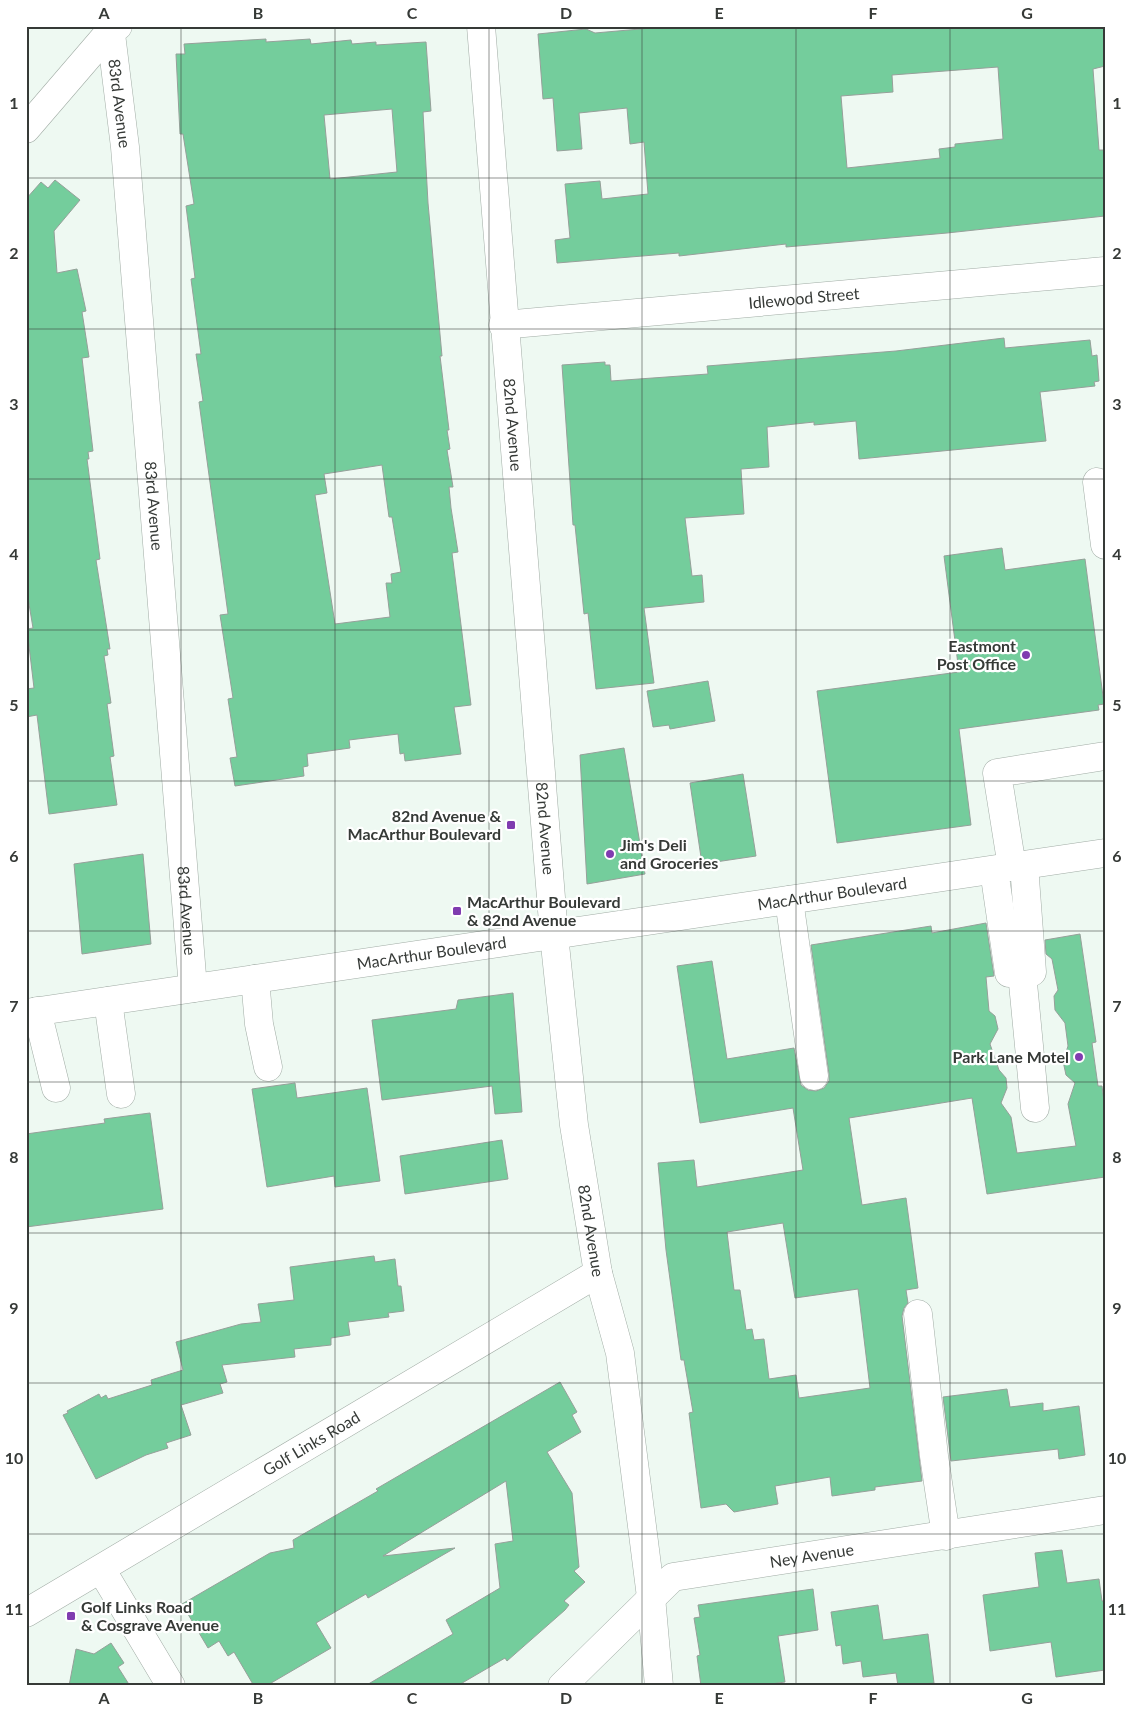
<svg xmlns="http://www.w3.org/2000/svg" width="1131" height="1712" viewBox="0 0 1131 1712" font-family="Lato,sans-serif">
<rect width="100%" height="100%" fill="#eef9f2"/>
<path fill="#74cd9c" stroke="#96a09a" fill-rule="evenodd" d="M 674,26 L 1105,26 L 1105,66 L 1093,69 L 1099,150 L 1105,150 L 1105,216 L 947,233 L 786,247 L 786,244 L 679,256 L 679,253 L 557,263 L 555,240 L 570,238 L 565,184 L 600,181 L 602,199 L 648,194 L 644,142 L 630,144 L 627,108 L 579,113 L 582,149 L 557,151 L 553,98 L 543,99 L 538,34 L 586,29 L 595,33 ZM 998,67 L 1003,139 L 955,144 L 955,147 L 939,149 L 940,158 L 847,168 L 841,96 L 893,92 L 892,75 Z
M 266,39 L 266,42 L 310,39 L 311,44 L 351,40 L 352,44 L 376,42 L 376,45 L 426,42 L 431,111 L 423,112 L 428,203 L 442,356 L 440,356 L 449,430 L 447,430 L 450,449 L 447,450 L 453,487 L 449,487 L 451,508 L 458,552 L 452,553 L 471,705 L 454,707 L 461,754 L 405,761 L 404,753 L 400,754 L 398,734 L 349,740 L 350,748 L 307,754 L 308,766 L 303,767 L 304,776 L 235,786 L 230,758 L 237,757 L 228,699 L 233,698 L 220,615 L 228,614 L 199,402 L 203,401 L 196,354 L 201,354 L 191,279 L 195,278 L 186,206 L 194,204 L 183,134 L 180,134 L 176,54 L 185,54 L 184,44 ZM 392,109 L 397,172 L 330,179 L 324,115 ZM 382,465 L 389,517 L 392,517 L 401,572 L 391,574 L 392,583 L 386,583 L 390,617 L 335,624 L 315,495 L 327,493 L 324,474 Z
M 55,180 L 80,200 L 54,231 L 57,273 L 77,269 L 86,311 L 82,312 L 89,357 L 82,358 L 93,451 L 88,452 L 89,459 L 87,459 L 100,559 L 96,560 L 110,649 L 107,649 L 108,655 L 104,656 L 111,703 L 107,704 L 114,756 L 110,757 L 117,805 L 49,814 L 37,715 L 26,717 L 26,689 L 34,688 L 27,629 L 33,628 L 26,586 L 26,199 L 41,182 L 48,188 Z
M 1004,338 L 1005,348 L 1090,340 L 1092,356 L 1097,355 L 1099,381 L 1094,382 L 1095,386 L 1040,392 L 1046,441 L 859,459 L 856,421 L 814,425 L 814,422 L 767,427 L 769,467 L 741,469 L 744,514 L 685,518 L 692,576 L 702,575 L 704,602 L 644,608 L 654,683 L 596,689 L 588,613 L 584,614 L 575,525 L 573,525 L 562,365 L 605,362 L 605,365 L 610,365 L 611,381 L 708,374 L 707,366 L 896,351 Z
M 1002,548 L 1005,570 L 1085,559 L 1104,704 L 1098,705 L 1099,710 L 959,729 L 971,825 L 837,843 L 817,691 L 959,672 L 944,556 Z
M 708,681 L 715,721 L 670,729 L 669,725 L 653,727 L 647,691 Z
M 624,748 L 645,874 L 587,884 L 580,755 Z
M 743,774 L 756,856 L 702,864 L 690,783 Z
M 143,854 L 151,944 L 82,954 L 74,864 Z
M 986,923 L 994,976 L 986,977 L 989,1011 L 995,1016 L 998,1029 L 990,1044 L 999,1070 L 1006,1078 L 1007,1088 L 1001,1103 L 1011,1117 L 1017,1153 L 1076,1146 L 1068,1104 L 1075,1083 L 1066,1075 L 1063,1061 L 1068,1046 L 1065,1023 L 1055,1010 L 1054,996 L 1058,990 L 1052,959 L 1046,954 L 1045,940 L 1080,934 L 1096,1042 L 1092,1043 L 1098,1086 L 1102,1086 L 1105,1109 L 1105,1177 L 987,1194 L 972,1098 L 849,1118 L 862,1205 L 906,1198 L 918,1288 L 906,1290 L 908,1303 L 904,1308 L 902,1316 L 922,1481 L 875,1487 L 875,1490 L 832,1496 L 830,1477 L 775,1486 L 778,1504 L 734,1512 L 726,1504 L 701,1508 L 689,1413 L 693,1412 L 684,1360 L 681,1360 L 666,1250 L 658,1163 L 694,1160 L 697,1187 L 803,1170 L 793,1108 L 700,1123 L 677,966 L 712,961 L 727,1059 L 794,1048 L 801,1085 L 808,1090 L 816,1091 L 824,1088 L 829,1081 L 829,1074 L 811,945 L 931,926 L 932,933 ZM 783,1223 L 795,1298 L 858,1289 L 870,1388 L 799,1398 L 796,1375 L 769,1379 L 764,1339 L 754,1340 L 752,1329 L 746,1330 L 740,1290 L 734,1290 L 727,1232 Z
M 513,993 L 522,1112 L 495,1114 L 492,1086 L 382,1100 L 372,1020 L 456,1009 L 458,1000 Z
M 295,1083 L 297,1098 L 367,1088 L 380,1181 L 335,1187 L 334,1176 L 267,1187 L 252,1089 Z
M 150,1113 L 163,1209 L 26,1227 L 26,1134 L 105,1123 L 104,1119 Z
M 502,1140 L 508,1179 L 405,1194 L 400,1156 Z
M 374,1256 L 375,1262 L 395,1259 L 398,1286 L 401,1286 L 404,1311 L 388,1313 L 389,1317 L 348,1322 L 350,1335 L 331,1338 L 331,1345 L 294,1349 L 295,1357 L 222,1365 L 227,1382 L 220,1384 L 223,1393 L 181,1405 L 191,1435 L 166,1443 L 168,1448 L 146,1455 L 96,1479 L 63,1415 L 68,1413 L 67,1411 L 99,1394 L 101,1398 L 106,1395 L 108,1399 L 152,1385 L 151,1380 L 183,1370 L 176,1342 L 241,1324 L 261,1322 L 258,1304 L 294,1300 L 290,1267 Z
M 560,1382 L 577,1412 L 572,1415 L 581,1432 L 547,1452 L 572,1493 L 579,1567 L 574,1571 L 585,1582 L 564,1601 L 569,1605 L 565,1610 L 507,1661 L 505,1658 L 457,1686 L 365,1686 L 453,1634 L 446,1620 L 500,1588 L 495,1544 L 513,1541 L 506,1481 L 383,1556 L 455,1548 L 368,1598 L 366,1594 L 316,1623 L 331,1648 L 266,1686 L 254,1686 L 234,1652 L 228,1656 L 219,1641 L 208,1648 L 182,1604 L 270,1553 L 294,1548 L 293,1540 L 378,1491 L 376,1489 Z
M 1007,1389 L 1010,1407 L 1043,1403 L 1043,1411 L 1079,1406 L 1085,1455 L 1059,1459 L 1058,1449 L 951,1461 L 943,1397 Z
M 1062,1550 L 1067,1583 L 1099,1579 L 1102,1601 L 1105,1601 L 1105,1670 L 1056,1677 L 1051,1642 L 990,1651 L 983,1595 L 1039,1587 L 1035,1553 Z
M 813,1589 L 818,1630 L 778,1636 L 785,1682 L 757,1686 L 701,1686 L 697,1656 L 700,1655 L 694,1618 L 700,1617 L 698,1605 Z
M 878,1605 L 883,1640 L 928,1634 L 934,1683 L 898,1686 L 896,1673 L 863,1677 L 861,1661 L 843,1664 L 841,1645 L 836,1646 L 831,1612 Z
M 111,1643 L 124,1663 L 118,1667 L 130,1686 L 69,1686 L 76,1649 L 94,1654 Z"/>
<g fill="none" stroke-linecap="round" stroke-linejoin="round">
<defs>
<g id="minor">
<path id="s1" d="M 110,26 L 125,147 L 193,988"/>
<path id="s2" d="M 481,26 L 554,935 L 574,1125 L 598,1273 L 620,1353 L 651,1597 L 659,1686"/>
<path d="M 26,129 L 111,30 L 118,26"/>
<path id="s3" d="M 503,325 L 1105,271"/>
<path d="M 1097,482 L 1105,545"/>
<path d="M 1012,867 L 997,773 L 1105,756"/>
<path d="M 994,870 L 1009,973 L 1022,973 L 1035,1108"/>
<path d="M 789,900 L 814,1076"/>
<path d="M 1022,973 L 1032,972 L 1024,865"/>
<path d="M 255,979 L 259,1024 L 268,1067"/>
<path d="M 108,1001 L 121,1094"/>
<path d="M 37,1011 L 56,1088"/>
<path d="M 918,1314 L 934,1456 L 946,1536"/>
<path d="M 101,1569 L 171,1686"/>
<path id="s4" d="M 26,1613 L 598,1273"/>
<path id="s5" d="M 562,1686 L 673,1577 L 1105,1510"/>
</g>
<g id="major">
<path id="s6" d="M 26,1013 L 1105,853"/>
</g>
</defs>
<use href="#minor" stroke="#a1aca5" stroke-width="29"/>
<use href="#major" stroke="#a1aca5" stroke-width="29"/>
<use href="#minor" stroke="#fff" stroke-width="28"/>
<use href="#major" stroke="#fff" stroke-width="28"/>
</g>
<path fill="none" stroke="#363a37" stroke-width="1" stroke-opacity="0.55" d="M 181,26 L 181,1686M 335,26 L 335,1686M 489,26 L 489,1686M 642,26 L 642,1686M 796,26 L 796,1686M 950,26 L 950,1686M 26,178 L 1105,178M 26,329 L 1105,329M 26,479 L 1105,479M 26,630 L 1105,630M 26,781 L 1105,781M 26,931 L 1105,931M 26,1082 L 1105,1082M 26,1233 L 1105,1233M 26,1383 L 1105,1383M 26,1534 L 1105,1534"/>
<g fill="#803cb0" stroke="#fff" stroke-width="2">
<circle cx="1026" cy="655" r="5"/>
<rect x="506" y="820" width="10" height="10" rx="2.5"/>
<circle cx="610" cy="854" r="5"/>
<rect x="452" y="906" width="10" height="10" rx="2.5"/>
<circle cx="1079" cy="1057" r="5"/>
<rect x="66" y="1611" width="10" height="10" rx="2.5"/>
</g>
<g text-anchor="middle" stroke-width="4.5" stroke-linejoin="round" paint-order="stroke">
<g font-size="16" fill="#363a37" stroke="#fff">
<text dy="6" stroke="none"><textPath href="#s1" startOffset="78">83rd Avenue</textPath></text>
<text dy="6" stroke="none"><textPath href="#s3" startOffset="302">Idlewood Street</textPath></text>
<text dy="6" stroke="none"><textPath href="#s2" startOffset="400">82nd Avenue</textPath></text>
<text dy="6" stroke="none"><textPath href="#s1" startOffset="482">83rd Avenue</textPath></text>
<text dy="6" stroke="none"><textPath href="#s2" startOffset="805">82nd Avenue</textPath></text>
<text dy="6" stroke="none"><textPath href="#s6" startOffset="815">MacArthur Boulevard</textPath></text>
<text dy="6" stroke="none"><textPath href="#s1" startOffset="888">83rd Avenue</textPath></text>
<text dy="6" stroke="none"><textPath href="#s6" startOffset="410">MacArthur Boulevard</textPath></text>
<text dy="6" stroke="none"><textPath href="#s2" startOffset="1210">82nd Avenue</textPath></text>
<text dy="6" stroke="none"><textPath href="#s4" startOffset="332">Golf Links Road</textPath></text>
<text dy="6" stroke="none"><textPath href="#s5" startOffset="296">Ney Avenue</textPath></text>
</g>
<g font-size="16" font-weight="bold" fill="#363a37" stroke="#fff" text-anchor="end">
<text x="1016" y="652">Eastmont<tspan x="1016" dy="18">Post Office</tspan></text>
<text x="501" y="822">82nd Avenue &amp;<tspan x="501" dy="18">MacArthur Boulevard</tspan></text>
<text x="620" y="851" text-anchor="start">Jim's Deli<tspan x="620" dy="18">and Groceries</tspan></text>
<text x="467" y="908" text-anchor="start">MacArthur Boulevard<tspan x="467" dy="18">&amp; 82nd Avenue</tspan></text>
<text x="1069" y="1063">Park Lane Motel</text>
<text x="81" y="1613" text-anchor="start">Golf Links Road<tspan x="81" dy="18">&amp; Cosgrave Avenue</tspan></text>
</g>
</g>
<rect width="1131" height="1712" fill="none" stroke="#ffffff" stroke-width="55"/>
<rect x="28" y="28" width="1076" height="1656" fill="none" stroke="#363a37" stroke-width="2"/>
<g font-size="16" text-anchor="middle" font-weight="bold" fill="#363a37">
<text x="104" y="19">A</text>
<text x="258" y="19">B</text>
<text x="412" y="19">C</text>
<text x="566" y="19">D</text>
<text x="719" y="19">E</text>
<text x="873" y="19">F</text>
<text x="1027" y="19">G</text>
<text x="14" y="109">1</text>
<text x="1117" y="109">1</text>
<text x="14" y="259">2</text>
<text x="1117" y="259">2</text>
<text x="14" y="410">3</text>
<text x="1117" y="410">3</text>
<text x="14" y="560">4</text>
<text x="1117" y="560">4</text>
<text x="14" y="711">5</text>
<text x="1117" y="711">5</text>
<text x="14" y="862">6</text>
<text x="1117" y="862">6</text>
<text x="14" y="1012">7</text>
<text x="1117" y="1012">7</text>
<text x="14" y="1163">8</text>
<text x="1117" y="1163">8</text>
<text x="14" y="1314">9</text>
<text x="1117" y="1314">9</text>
<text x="14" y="1464">10</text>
<text x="1117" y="1464">10</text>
<text x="14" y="1615">11</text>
<text x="1117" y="1615">11</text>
<text x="104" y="1704">A</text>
<text x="258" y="1704">B</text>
<text x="412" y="1704">C</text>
<text x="566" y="1704">D</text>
<text x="719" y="1704">E</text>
<text x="873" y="1704">F</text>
<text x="1027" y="1704">G</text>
</g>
</svg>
